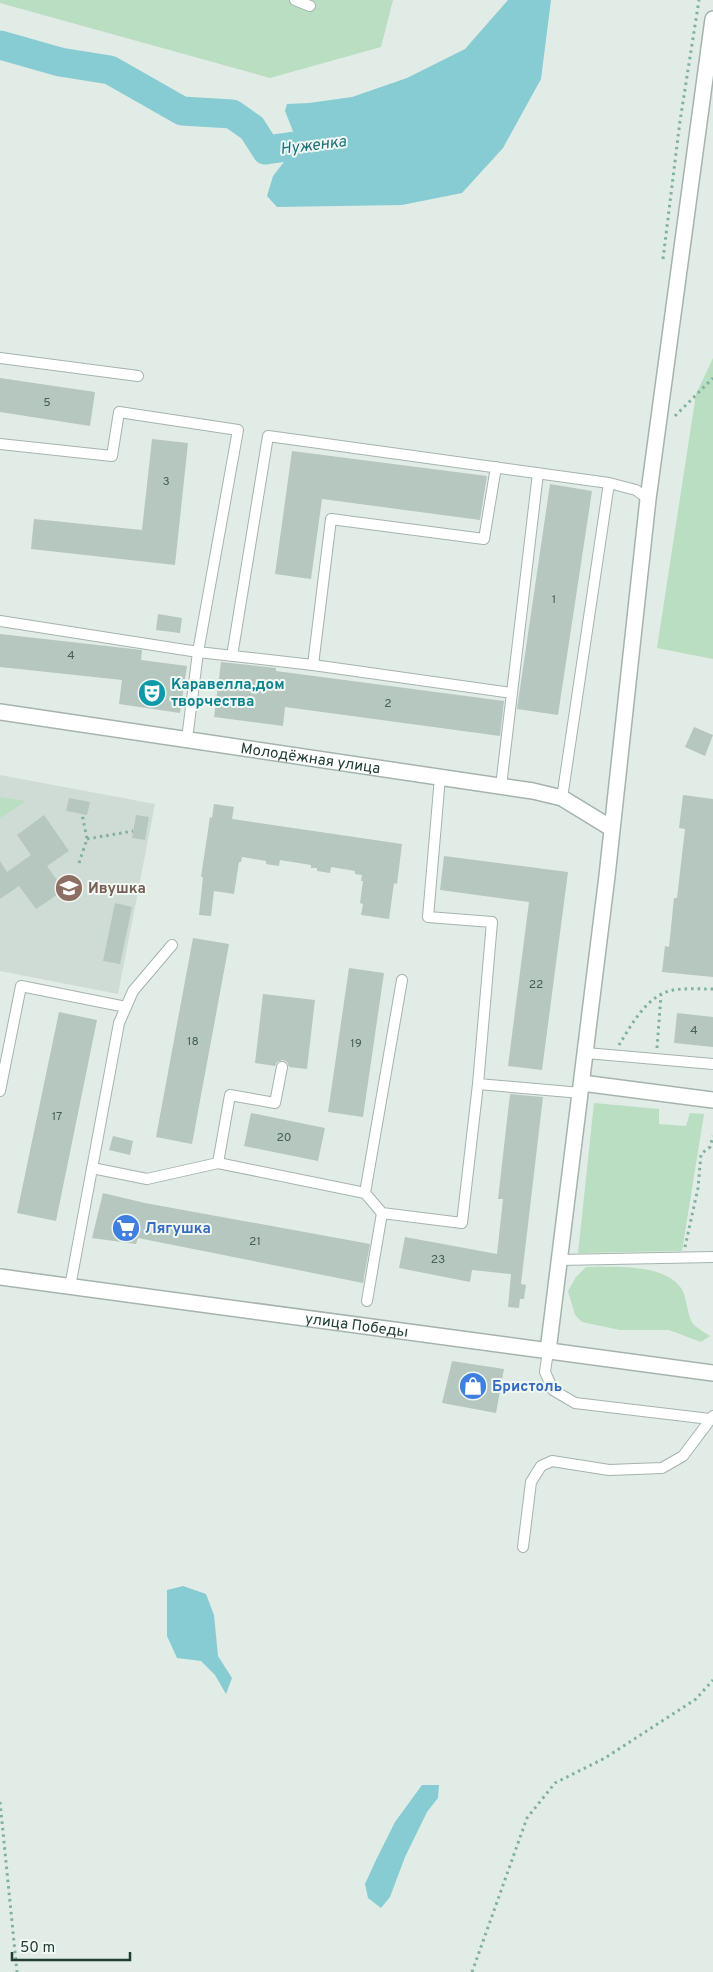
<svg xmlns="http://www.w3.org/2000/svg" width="713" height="1972" viewBox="0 0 713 1972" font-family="Overpass,sans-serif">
<rect width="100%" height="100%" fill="#e1ece6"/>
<path fill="#cfdcd5" d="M 0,775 L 155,804 L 118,994 L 0,971 Z"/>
<path fill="#b9dec1" d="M 0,0 L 393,0 L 381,47 L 270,78 L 0,3 Z
M 713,358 L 713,659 L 657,648 L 696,394 Z
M 0,797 L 26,801 L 0,818 Z
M 594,1103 L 659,1109 L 659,1124 L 686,1126 L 690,1113 L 704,1114 L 682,1251 L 578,1253 Z
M 586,1267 C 613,1267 664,1263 681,1288 C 688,1298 686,1316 694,1325 C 699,1329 705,1333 710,1336 L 701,1342 L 669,1330 L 620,1330 L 582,1322 L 575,1315 L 568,1291 L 576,1277 Z"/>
<path fill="#87ccd3" d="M 508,0 L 551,0 L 541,79 L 503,148 L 462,193 L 402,205 L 277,207 L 267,196 L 273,176 L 298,144 L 285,111 L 287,104 L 309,103 L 352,97 L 407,78 L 465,49 Z
M 183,1586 L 206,1594 L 214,1615 L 218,1656 L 232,1678 L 226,1694 L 215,1675 L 201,1661 L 177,1658 L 167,1636 L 167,1590 Z
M 422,1785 L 439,1785 L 438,1798 L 427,1812 L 405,1857 L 390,1897 L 381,1908 L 368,1898 L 365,1884 L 376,1860 L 395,1822 Z"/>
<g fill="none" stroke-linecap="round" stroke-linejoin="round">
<path stroke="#87ccd3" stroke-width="29" d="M 0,45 L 60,62 L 110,70 L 182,111 L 232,114 L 252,128 L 266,150 L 337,140"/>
</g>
<path fill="#b6c7bf" d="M 0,378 L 95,392 L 90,426 L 0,412 Z
M 152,439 L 188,443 L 175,565 L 31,549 L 34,519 L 142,530 Z
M 292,451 L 487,476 L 480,520 L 322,499 L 311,579 L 275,574 Z
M 550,484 L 592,491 L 558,715 L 517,709 Z
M 158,614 L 182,618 L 180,633 L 156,630 Z
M 0,634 L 142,650 L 141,660 L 187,666 L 180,713 L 119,704 L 122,680 L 0,667 Z
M 221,662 L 276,668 L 276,671 L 504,701 L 500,736 L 285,707 L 283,726 L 214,717 Z
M 694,727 L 713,735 L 705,756 L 685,747 Z
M 683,795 L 713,799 L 713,977 L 662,972 L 665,946 L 669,947 L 674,898 L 677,898 L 685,829 L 679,828 Z
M 69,798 L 90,802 L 87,815 L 66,811 Z
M 214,804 L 234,807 L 232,819 L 402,844 L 397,884 L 394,883 L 389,919 L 361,915 L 363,904 L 360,903 L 363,881 L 361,881 L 362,875 L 355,874 L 355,871 L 331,867 L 330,873 L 317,871 L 317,868 L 311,868 L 311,865 L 280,860 L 279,866 L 266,864 L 266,861 L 242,857 L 241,862 L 239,862 L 234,894 L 214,891 L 211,916 L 199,915 L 203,877 L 201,877 L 210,817 L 212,818 Z
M 44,815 L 69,851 L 47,866 L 64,890 L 36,909 L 19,886 L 0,899 L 0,861 L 7,872 L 31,855 L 17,835 Z
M 136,815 L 149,817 L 145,840 L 132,838 Z
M 444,856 L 568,872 L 542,1070 L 508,1066 L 529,902 L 440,890 Z
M 115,903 L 132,907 L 120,964 L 103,961 Z
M 193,938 L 229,944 L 192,1144 L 156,1137 Z
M 349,968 L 384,973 L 363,1117 L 328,1112 Z
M 263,994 L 315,1000 L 307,1069 L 289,1067 L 287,1062 L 283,1060 L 277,1062 L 275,1066 L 255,1063 Z
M 59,1012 L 97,1020 L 56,1221 L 17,1213 Z
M 677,1013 L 713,1017 L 713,1047 L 674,1043 Z
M 510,1094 L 543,1097 L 521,1284 L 526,1285 L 524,1299 L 520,1299 L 519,1308 L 508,1307 L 511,1274 L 472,1270 L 470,1282 L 399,1268 L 405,1237 L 497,1254 L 503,1199 L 498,1199 Z
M 251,1113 L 325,1128 L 318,1161 L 244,1146 Z
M 113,1136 L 133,1141 L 130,1155 L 109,1150 Z
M 103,1193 L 145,1203 L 370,1244 L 363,1283 L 138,1238 L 136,1244 L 92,1238 Z
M 452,1361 L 504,1369 L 496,1413 L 442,1403 Z"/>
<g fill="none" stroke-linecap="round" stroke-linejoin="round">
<defs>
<path id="service" d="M 295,0 L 310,6
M 0,358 L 138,376
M 0,444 L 112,456 L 119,412 L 238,430 L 198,652 L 187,739
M 0,621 L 198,652 L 313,665 L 512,693
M 232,656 L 268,436 L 609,483 L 636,490 L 648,499
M 313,665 L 331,519 L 484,539 L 496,467
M 440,777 L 428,917 L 492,922 L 478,1084 L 581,1093
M 501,786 L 538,473
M 562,798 L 609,483
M 586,1053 L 713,1064
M 0,1091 L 21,986 L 126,1007
M 218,1163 L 230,1095 L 275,1103 L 282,1067
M 92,1168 L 147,1179 L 218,1163 L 365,1193 L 382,1213
M 365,1193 L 402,980
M 559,1260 L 713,1257
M 70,1287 L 119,1023 L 133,991 L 172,945
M 367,1301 L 382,1213 L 462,1223 L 478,1084
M 548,1351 L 545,1372 L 553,1390 L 575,1403 L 710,1419
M 523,1547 L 531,1482 L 541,1466 L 552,1461 L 609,1470 L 662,1468 L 683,1456 L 713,1416"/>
<g id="minor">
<path id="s1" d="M 0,712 L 533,791 L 562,798 L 611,828"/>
<path d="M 582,1083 L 713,1100"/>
<path d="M 548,1351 L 607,876 L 648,499 L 713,19"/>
</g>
<g id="tertiary">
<path id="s2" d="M 0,1277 L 713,1373"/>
</g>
</defs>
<use href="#service" stroke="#a4b4ad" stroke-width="12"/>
<use href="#minor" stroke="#a4b4ad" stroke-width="18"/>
<use href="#tertiary" stroke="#a4b4ad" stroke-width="18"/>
<path stroke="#80b19f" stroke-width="3" stroke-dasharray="2.5 4" stroke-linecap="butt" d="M 663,259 L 680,121 L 699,0
M 675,416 L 713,378
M 87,839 L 133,831
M 79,863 L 87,839 L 82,814
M 619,1045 C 632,1024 647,995 673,990 C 686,988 700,989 713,989
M 657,1048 L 661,995
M 685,1247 L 698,1188 L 701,1154 L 710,1147 L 713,1136
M 0,1802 L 17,1972
M 472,1972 L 527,1818 L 555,1783 L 605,1758 L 696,1699 L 713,1680"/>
<use href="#service" stroke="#fff" stroke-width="10"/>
<use href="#minor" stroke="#fff" stroke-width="15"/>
<use href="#tertiary" stroke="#fff" stroke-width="15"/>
</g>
<defs>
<symbol id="theatre-disc" viewBox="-11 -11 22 22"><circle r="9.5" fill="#0f9aa8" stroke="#f1f8f4"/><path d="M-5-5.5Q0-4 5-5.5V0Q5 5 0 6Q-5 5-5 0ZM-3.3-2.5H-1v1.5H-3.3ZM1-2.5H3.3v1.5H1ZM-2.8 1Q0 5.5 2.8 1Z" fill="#fff"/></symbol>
<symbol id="school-disc" viewBox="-11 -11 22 22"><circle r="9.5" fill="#8d6e63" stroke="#f1f8f4"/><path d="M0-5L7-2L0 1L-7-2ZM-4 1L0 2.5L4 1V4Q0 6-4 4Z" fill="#fff"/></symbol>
<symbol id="supermarket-disc" viewBox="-11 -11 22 22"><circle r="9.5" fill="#3f7fe0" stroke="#f1f8f4"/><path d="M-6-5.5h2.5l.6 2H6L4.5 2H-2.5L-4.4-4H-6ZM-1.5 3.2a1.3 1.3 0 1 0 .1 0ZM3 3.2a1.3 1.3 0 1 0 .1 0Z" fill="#fff"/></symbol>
<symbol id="shop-disc" viewBox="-11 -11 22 22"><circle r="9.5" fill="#3f7fe0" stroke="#f1f8f4"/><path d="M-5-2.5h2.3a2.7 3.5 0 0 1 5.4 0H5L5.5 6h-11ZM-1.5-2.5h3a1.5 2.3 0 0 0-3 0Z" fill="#fff"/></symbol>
</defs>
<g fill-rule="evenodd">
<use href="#theatre-disc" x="136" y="677" width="32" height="32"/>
<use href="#school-disc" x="53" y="872" width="32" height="32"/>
<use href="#supermarket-disc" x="110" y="1212" width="32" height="32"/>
<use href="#shop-disc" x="457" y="1370" width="32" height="32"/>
</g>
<g text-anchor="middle" stroke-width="4" stroke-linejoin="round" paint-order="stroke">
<g font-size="12" fill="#466057">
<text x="47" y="406">5</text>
<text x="166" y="485">3</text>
<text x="554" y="603">1</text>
<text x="71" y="659">4</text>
<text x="388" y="707">2</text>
<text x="536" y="988">22</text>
<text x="694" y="1034">4</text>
<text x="193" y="1045">18</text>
<text x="356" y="1047">19</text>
<text x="57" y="1120">17</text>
<text x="284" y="1141">20</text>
<text x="255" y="1245">21</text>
<text x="438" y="1263">23</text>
</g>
<g font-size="15" font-weight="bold" fill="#0d838f" stroke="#f1f8f4" text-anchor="start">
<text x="171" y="689">Каравелла,дом<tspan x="171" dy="17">творчества</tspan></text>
</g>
<g font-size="15" fill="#213d34" stroke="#f1f8f4">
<text dy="5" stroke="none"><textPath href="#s1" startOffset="314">Молодёжная улица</textPath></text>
<text dy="5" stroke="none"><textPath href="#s2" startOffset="360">улица Победы</textPath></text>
</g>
<g font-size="15" font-weight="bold" fill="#785e54" stroke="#f1f8f4" text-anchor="start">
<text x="88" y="893">Ивушка</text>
</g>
<g font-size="15" font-weight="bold" fill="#366cbe" stroke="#f1f8f4" text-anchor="start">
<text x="145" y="1233">Лягушка</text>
<text x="492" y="1391">Бристоль</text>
</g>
<g font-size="16" font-style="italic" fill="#19707b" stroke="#f1f8f4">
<text transform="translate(313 144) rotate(-7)" y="6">Нуженка</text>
</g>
</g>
<path d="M12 1952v8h118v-8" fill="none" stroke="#213d34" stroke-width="2.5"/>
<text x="20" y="1952" font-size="15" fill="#213d34" stroke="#f1f8f4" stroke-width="4" paint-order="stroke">50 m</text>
</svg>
